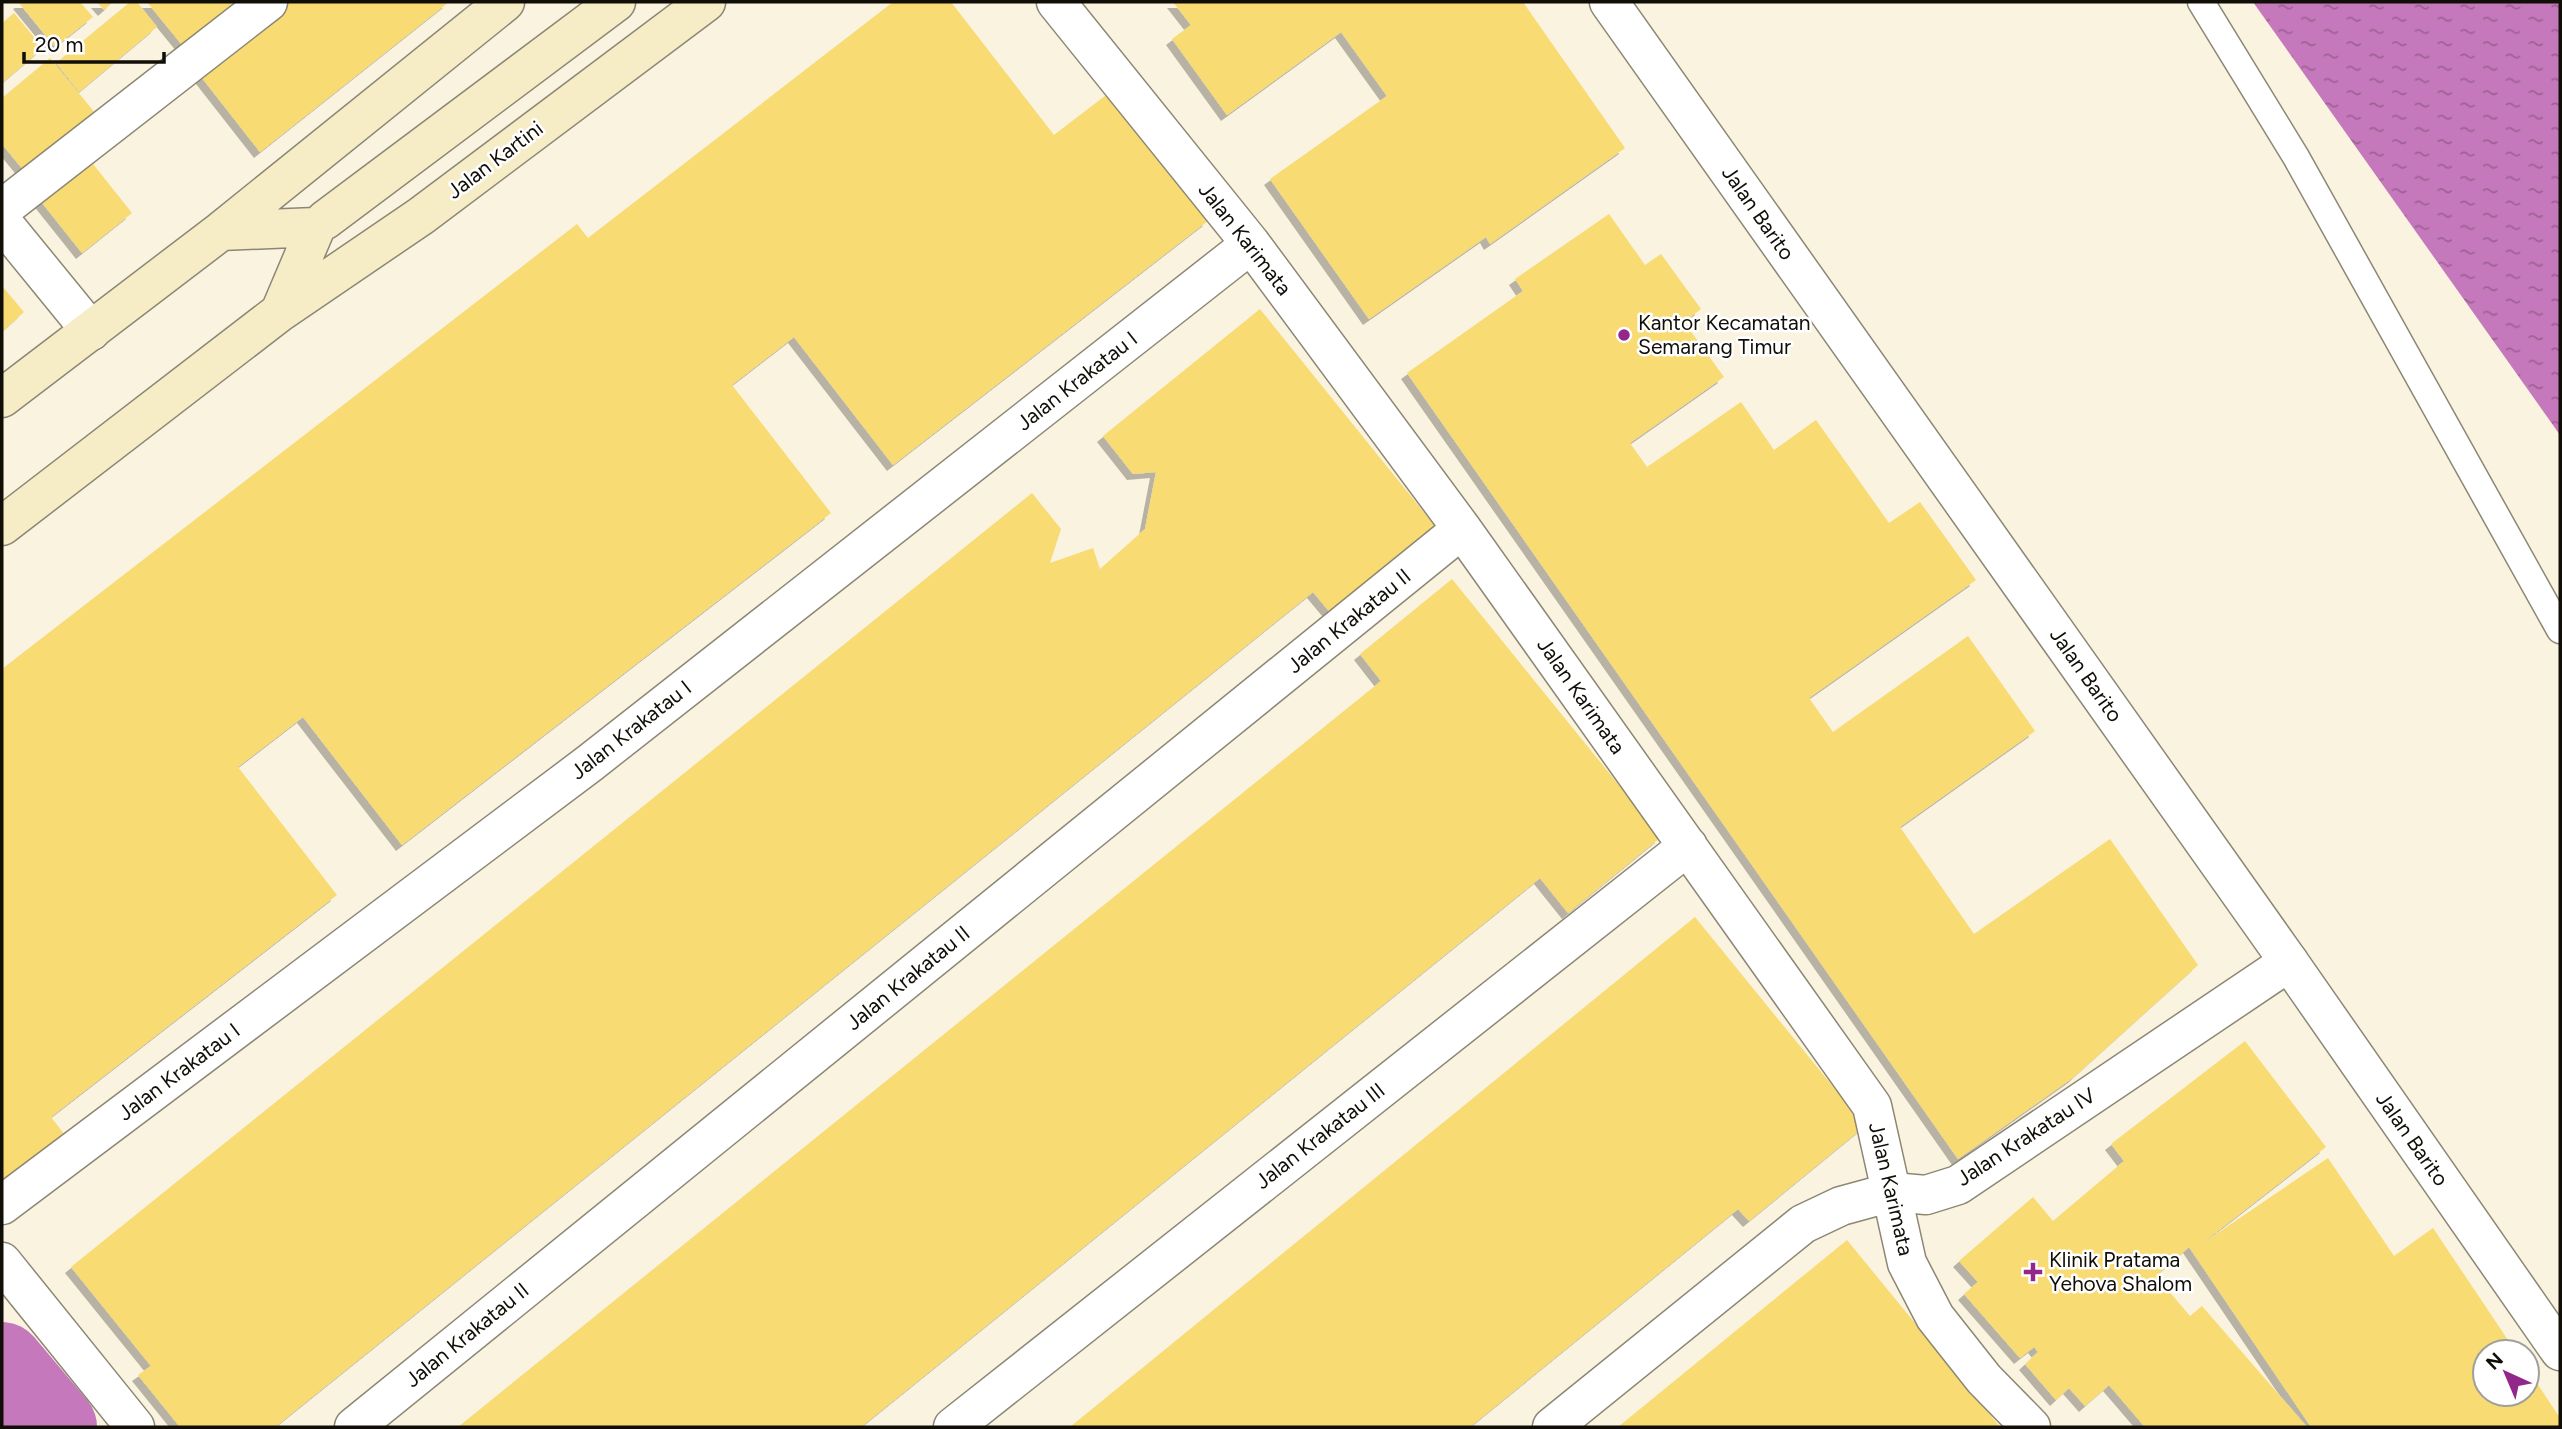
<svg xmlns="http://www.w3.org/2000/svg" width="2562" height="1429" viewBox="0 0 2562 1429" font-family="Figtree,sans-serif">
<defs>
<pattern id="water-ripples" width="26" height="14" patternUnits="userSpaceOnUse" patternTransform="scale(1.75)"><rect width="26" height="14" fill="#c578bb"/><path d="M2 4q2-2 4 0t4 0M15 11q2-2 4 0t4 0" fill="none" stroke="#9f6196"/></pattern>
<filter id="shadow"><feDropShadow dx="-6" dy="6" stdDeviation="0" flood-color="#0004"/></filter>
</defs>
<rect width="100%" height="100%" fill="#f9f3df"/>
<path fill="url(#water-ripples)" d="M 2253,2 L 2560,2 L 2560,435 Z"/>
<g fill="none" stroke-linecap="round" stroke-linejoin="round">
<path stroke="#c578bb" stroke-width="84" d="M 2,1364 L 55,1427"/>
</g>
<path fill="#f8db72" filter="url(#shadow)" d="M 21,2 L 80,2 L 93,17 L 55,47 L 19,3 Z
M 97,2 L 113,2 L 104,10 Z
M 130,2 L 137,2 L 157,27 L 79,92 L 56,63 Z
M 147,2 L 247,2 L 187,51 Z
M 280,2 L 449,2 L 260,152 L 195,69 Z
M 893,2 L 951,2 L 1054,135 L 1110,92 L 1209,220 L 893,465 L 794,337 L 732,385 L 831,513 L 402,845 L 303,717 L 238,767 L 337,895 L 51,1117 L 64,1134 L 2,1182 L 2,669 L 577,224 L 588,238 Z
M 1173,2 L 1523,2 L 1625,148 L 1490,244 L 1486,237 L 1369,319 L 1270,179 L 1387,96 L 1341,32 L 1227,115 L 1172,39 L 1191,25 Z
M 14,13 L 43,48 L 2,83 L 2,23 Z
M 50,58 L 100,119 L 29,177 L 2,144 L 2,98 Z
M 85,154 L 132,213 L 82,253 L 35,194 Z
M 1609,214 L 1645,265 L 1661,254 L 1701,309 L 1684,322 L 1724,377 L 1630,443 L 1647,467 L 1741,402 L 1774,450 L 1816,420 L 1889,523 L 1920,502 L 1976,580 L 1809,698 L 1833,732 L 1968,636 L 2035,731 L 1900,827 L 1974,934 L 2110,839 L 2198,965 L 2074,1077 L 1958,1159 L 1407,373 L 1523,291 L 1515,279 Z
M 2,286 L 24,312 L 2,332 Z
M 1260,309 L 1439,531 L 1333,616 L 1313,592 L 275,1427 L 180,1427 L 138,1375 L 151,1366 L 71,1267 L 1032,493 L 1061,529 L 1050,563 L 1093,548 L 1100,569 L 1145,529 L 1156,472 L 1133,474 L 1103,436 Z
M 1452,579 L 1661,837 L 1568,913 L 1540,878 L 861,1427 L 458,1427 L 1381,681 L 1360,654 Z
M 1695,917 L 1865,1126 L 1749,1221 L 1738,1209 L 1470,1427 L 1070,1427 Z
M 2245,1041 L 2326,1147 L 2200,1245 L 2328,1158 L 2394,1256 L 2433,1228 L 2516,1352 L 2485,1352 L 2485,1394 L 2527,1394 L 2527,1368 L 2560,1418 L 2560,1427 L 2311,1427 L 2189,1247 L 2156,1276 L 2190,1316 L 2202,1306 L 2307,1427 L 2145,1427 L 2109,1385 L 2085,1406 L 2069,1388 L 2056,1400 L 2025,1364 L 2038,1352 L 2034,1347 L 2020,1358 L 1964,1294 L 1978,1282 L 1959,1261 L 2033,1197 L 2053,1221 L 2124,1161 L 2111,1144 Z
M 1847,1240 L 2000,1427 L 1618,1427 L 1749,1320 Z"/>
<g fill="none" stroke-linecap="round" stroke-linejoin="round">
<defs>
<path id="service" d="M 2201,2 L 2296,157 L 2560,630"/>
<path id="minor" d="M 1056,2 L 1251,244 L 1462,529 L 1872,1106 L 1907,1263 L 1935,1317 L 1984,1379 L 2031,1427
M 2,209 L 268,2
M 2,222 L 91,331
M 2,1205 L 590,763 L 1251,244
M 2,1262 L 135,1427
M 354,1427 L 1462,529
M 953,1427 L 1688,846
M 1552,1427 L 1803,1224 L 1841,1206 L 1892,1192 L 1926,1195 L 1958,1185 L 2289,962"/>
<path id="tertiary" d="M 1609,2 L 2289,962 L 2560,1351"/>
<path id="secondary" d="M 325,220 L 616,2
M 221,231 L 316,227 L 280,312
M 2,398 L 221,231 L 505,2
M 2,526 L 280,312 L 421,216 L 706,2"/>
</defs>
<use href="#service" stroke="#8c8775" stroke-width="29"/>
<use href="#minor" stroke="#8c8775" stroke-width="41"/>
<use href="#tertiary" stroke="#8c8775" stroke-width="41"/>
<use href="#secondary" stroke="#8c8775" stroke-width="41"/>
<use href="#service" stroke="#fff" stroke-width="26"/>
<use href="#minor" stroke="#fff" stroke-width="38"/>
<use href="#tertiary" stroke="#fff" stroke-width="38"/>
<use href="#secondary" stroke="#f6ecc6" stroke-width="38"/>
</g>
<g fill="#94288a" stroke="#fff" stroke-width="2.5">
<circle cx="1624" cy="335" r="7"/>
<path d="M2029.5 1261.5h7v7h7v7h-7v7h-7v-7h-7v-7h7z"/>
</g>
<g text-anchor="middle" stroke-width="5" stroke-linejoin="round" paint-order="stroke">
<g font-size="21" fill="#100e07" stroke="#fff">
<text transform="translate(495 160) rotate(-37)" y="7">Jalan Kartini</text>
<text transform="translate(1758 213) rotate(55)" y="7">Jalan Barito</text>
<text transform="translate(1245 239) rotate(52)" y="7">Jalan Karimata</text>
<text transform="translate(1077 381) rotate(-38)" y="7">Jalan Krakatau I</text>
<text transform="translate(1349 621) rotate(-39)" y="7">Jalan Krakatau II</text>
<text transform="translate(2086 675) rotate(55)" y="7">Jalan Barito</text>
<text transform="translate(1581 696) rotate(55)" y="7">Jalan Karimata</text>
<text transform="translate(631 730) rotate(-38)" y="7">Jalan Krakatau I</text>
<text transform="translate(908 978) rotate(-39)" y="7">Jalan Krakatau II</text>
<text transform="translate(179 1072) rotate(-37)" y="7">Jalan Krakatau I</text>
<text transform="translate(1320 1136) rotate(-38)" y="7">Jalan Krakatau III</text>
<text transform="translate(2026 1137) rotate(-33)" y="7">Jalan Krakatau IV</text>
<text transform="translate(2412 1139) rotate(55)" y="7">Jalan Barito</text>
<text transform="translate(1891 1189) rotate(77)" y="7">Jalan Karimata</text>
<text transform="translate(467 1335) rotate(-39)" y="7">Jalan Krakatau II</text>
</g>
<g font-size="21" fill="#100e07" stroke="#fff" text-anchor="start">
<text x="1638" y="330">Kantor Kecamatan<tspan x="1638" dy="24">Semarang Timur</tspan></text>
<text x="2049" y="1267">Klinik Pratama<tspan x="2049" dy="24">Yehova Shalom</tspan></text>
</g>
</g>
<rect width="2562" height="1429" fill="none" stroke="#100e07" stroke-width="7"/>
<g transform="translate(2506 1373) rotate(316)"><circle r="33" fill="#ffffff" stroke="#9f9f9c" stroke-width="2"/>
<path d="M0-5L12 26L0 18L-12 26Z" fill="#94288a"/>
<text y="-10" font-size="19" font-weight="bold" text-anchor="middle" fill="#100e07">N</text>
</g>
<path d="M24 52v10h140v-10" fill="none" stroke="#100e07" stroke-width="3.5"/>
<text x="35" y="52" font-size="21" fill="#100e07" stroke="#ffffff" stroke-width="5" paint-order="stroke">20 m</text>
</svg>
